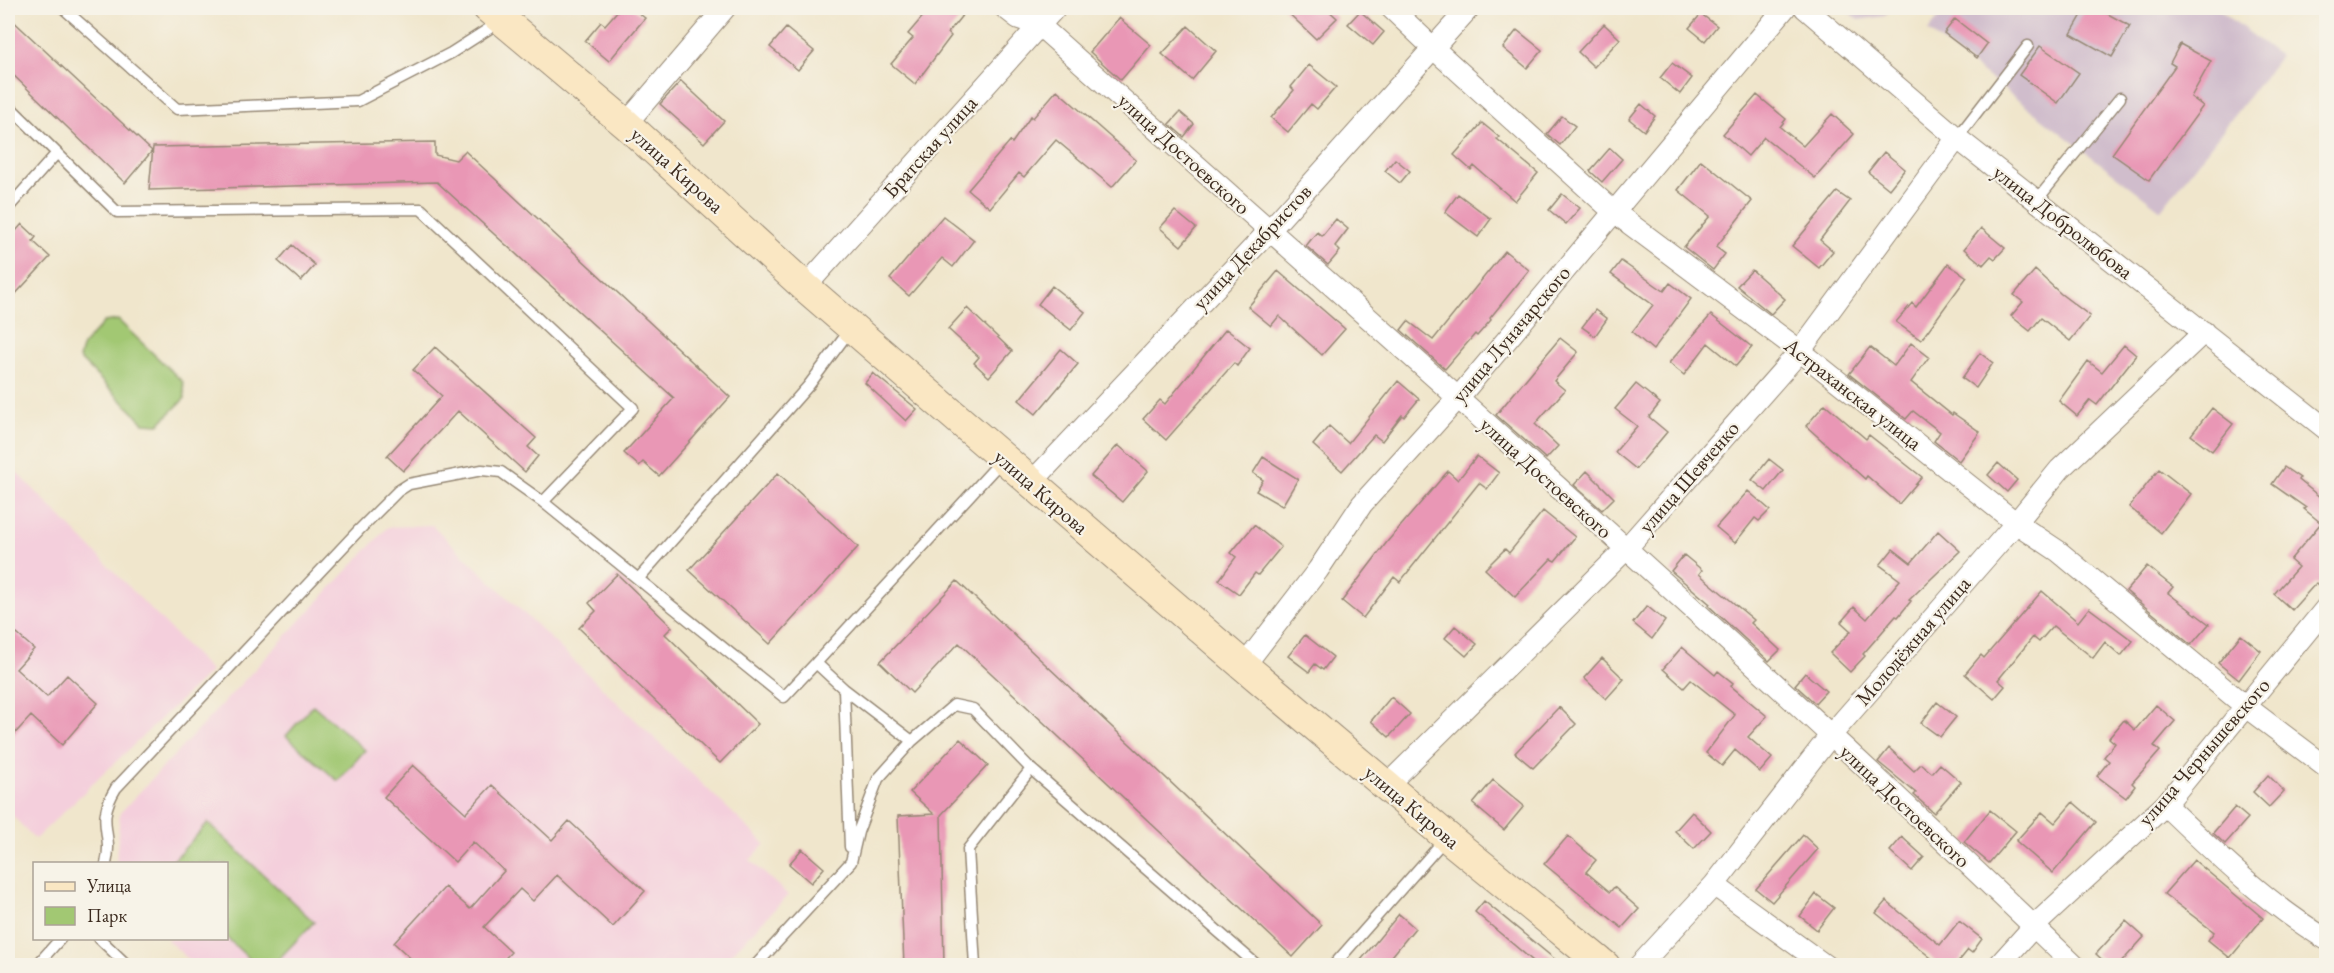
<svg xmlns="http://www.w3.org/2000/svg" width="2334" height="973" viewBox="0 0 2334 973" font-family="'EB Garamond',serif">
<rect width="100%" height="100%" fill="#f7f3e8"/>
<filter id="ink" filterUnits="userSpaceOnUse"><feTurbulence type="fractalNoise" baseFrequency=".0167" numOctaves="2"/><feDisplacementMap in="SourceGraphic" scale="12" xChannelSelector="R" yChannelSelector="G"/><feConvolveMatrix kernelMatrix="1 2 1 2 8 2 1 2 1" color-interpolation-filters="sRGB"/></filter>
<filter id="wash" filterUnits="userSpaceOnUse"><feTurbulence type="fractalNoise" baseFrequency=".008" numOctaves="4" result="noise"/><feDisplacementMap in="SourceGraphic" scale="24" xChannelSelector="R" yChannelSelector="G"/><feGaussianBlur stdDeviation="1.35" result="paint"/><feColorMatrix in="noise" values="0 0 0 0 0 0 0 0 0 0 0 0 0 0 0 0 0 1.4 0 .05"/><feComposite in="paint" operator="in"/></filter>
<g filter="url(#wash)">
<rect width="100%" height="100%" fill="#f0e6cc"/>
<path fill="#f4cfdc" d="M 8,463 L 211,671 L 35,839 L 8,811 Z
M 432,525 L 765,844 L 750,860 L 788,895 L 721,965 L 195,965 L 166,939 L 226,938 L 226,864 L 116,864 L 120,813 L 388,527 Z"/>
<path fill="#d0bdcc" d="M 1843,8 L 1892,8 L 1885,16 L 1858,20 Z
M 1946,8 L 2217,8 L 2280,56 L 2161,210 L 1928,31 Z"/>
<path fill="#a2c873" stroke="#6e7948" stroke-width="1.5" d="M 118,320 L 183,382 L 185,398 L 159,424 L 144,423 L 79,358 L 83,345 L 104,322 Z
M 313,705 L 365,750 L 338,781 L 286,736 Z
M 208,823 L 314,922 L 273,965 L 256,965 L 227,938 L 226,864 L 171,863 Z"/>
<g id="blocks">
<path fill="#e997b5" d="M 620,8 L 632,8 L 645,18 L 609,61 L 585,41 L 601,22 L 605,25 Z
M 933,8 L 968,8 L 948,33 L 951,36 L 915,84 L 891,64 L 913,38 L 908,34 L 925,14 L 926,15 Z
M 1283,8 L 1326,8 L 1337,18 L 1316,39 Z
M 2086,8 L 2097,8 L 2130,26 L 2112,57 L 2071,34 Z
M 1360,11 L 1384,32 L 1373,45 L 1348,24 Z
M 1701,14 L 1717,26 L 1705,41 L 1689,28 Z
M 8,16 L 152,151 L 125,183 L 8,70 Z
M 1119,18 L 1151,45 L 1121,80 L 1090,52 Z
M 1955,19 L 1987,44 L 1977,58 L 1944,33 Z
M 1604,24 L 1620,39 L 1594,67 L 1578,52 Z
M 1188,26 L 1216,51 L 1192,80 L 1162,54 Z
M 786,28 L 814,51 L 798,70 L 770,47 Z
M 1517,30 L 1542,50 L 1527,68 L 1503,48 Z
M 2180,44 L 2211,61 L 2191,97 L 2203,106 L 2149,180 L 2112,154 L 2175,66 L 2170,63 Z
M 2040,46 L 2079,73 L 2058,103 L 2019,75 Z
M 1672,63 L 1692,78 L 1680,94 L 1660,78 Z
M 1309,65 L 1336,87 L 1317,109 L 1311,104 L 1288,132 L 1271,118 L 1294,90 L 1291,87 Z
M 681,81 L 724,121 L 704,143 L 660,104 Z
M 1057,90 L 1136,160 L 1112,187 L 1056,140 L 1024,177 L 1019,173 L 990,208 L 968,190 L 1010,141 L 1012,143 L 1031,116 L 1033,118 Z
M 1757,95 L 1786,119 L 1780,127 L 1803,146 L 1832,114 L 1854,134 L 1815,178 L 1764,137 L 1748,156 L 1723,134 Z
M 1641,104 L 1655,116 L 1644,131 L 1629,119 Z
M 1180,112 L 1194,124 L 1184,137 L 1169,124 Z
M 1562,116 L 1575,126 L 1560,145 L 1547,134 Z
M 1482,123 L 1499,137 L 1497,139 L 1538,173 L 1515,201 L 1474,166 L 1471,170 L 1454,155 Z
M 435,142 L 435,155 L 456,160 L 465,151 L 730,397 L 659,476 L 643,462 L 639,466 L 624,453 L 674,398 L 437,182 L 149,190 L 153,147 Z
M 1610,148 L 1622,159 L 1602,182 L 1590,171 Z
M 1884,152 L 1905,169 L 1889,189 L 1868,172 Z
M 1395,159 L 1410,171 L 1400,183 L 1385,171 Z
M 1701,160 L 1752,201 L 1716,247 L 1725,254 L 1713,270 L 1684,247 L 1710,216 L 1678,190 Z
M 1837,192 L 1850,201 L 1820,240 L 1833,251 L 1819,268 L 1792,246 Z
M 1458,194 L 1491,219 L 1478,237 L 1445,212 Z
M 1562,194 L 1580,208 L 1566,224 L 1549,210 Z
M 1175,211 L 1196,228 L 1181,246 L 1160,228 Z
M 943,216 L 974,240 L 953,267 L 942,258 L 909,296 L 890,279 Z
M 1336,219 L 1348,229 L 1335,246 L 1340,251 L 1328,265 L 1306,246 L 1317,232 L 1322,236 Z
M 22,224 L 36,237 L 33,241 L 50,257 L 8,302 L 8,240 Z
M 1981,228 L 2005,248 L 1995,259 L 1991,256 L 1983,265 L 1964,249 Z
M 292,245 L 315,265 L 301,281 L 278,261 Z
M 1505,251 L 1529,270 L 1490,318 L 1491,320 L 1477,336 L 1475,334 L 1445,369 L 1401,330 L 1408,321 L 1433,340 Z
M 1621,261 L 1664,291 L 1670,283 L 1691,299 L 1653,350 L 1632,332 L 1653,305 L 1611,274 Z
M 1948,264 L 1967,277 L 1921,340 L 1896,322 L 1912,303 L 1916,307 Z
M 1752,270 L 1785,299 L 1771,314 L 1737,286 Z
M 2035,270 L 2061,294 L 2090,316 L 2070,341 L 2041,318 L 2030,331 L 2011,316 L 2023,302 L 2014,295 Z
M 1278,271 L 1345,329 L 1322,355 L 1279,316 L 1271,326 L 1248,307 Z
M 1052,286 L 1085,312 L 1071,330 L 1038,304 Z
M 967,308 L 1012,351 L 989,377 L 974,363 L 979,357 L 948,329 Z
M 1595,310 L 1607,319 L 1595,336 L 1582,327 Z
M 1711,315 L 1752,347 L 1736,366 L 1708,343 L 1684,375 L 1669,363 Z
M 1226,329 L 1250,348 L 1237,366 L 1234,363 L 1166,440 L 1143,419 L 1160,400 L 1165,404 Z
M 1560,338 L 1578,352 L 1554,381 L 1565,390 L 1535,424 L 1558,446 L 1546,459 L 1496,415 Z
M 1911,343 L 1929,357 L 1911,382 L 1952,415 L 1953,413 L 1980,432 L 1959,461 L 1934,441 L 1940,432 L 1913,411 L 1906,419 L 1849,374 L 1870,347 L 1894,366 Z
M 2124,345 L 2136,355 L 2097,405 L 2090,400 L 2077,416 L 2059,401 L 2088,361 L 2102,372 Z
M 435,347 L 536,438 L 528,447 L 538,456 L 525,472 L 458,411 L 403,471 L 387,456 L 442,396 L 413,370 Z
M 1061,349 L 1078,364 L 1036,414 L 1019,400 Z
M 1980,353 L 1993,363 L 1976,388 L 1962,378 Z
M 873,373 L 917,409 L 906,421 L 865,383 Z
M 1398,381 L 1419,399 L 1404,417 L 1402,415 L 1382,441 L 1374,435 L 1342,471 L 1313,445 L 1329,426 L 1348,443 Z
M 1636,384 L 1660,403 L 1649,417 L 1667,432 L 1636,469 L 1615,452 L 1637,426 L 1615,409 Z
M 1825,404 L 1866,439 L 1869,435 L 1922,477 L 1899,504 L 1867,476 L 1865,479 L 1806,426 Z
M 2212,408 L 2233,424 L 2212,451 L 2191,435 Z
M 1118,445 L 1148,471 L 1122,502 L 1091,476 Z
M 1477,456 L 1499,473 L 1487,489 L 1479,483 L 1400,582 L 1394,577 L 1363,618 L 1342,601 L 1387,542 L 1448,471 L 1458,480 Z
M 1263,457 L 1298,479 L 1282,506 L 1256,491 L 1263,480 L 1253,473 Z
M 1769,459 L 1783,470 L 1766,491 L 1752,480 Z
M 1998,463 L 2017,480 L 2007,492 L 1988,475 Z
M 2284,467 L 2300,478 L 2299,480 L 2326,502 L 2326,575 L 2318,585 L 2316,583 L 2292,610 L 2274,594 L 2298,567 L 2290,560 L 2321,523 L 2304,509 L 2306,508 L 2272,484 Z
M 2159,469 L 2191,494 L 2161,533 L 2129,507 Z
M 1587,471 L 1614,498 L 1602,510 L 1574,485 Z
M 778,473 L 858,547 L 770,644 L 689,570 Z
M 1748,491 L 1770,510 L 1759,521 L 1755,518 L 1735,543 L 1716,527 Z
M 1543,511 L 1575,537 L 1555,561 L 1551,559 L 1515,597 L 1485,569 L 1505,549 L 1509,553 Z
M 1254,525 L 1281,547 L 1258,575 L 1255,573 L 1239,594 L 1219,580 L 1236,557 L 1231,553 Z
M 1938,531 L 1960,551 L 1909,600 L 1911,601 L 1898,617 L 1896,616 L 1863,654 L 1865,656 L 1850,672 L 1830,653 L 1851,631 L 1841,622 L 1854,607 L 1867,619 L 1900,580 L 1880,565 L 1893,549 L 1911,563 Z
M 1684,555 L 1702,570 L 1699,574 L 1754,620 L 1751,623 L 1780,650 L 1769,661 L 1709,606 L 1710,604 L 1671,571 Z
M 2147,566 L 2173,587 L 2168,593 L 2209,624 L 2191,645 L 2126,591 Z
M 617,574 L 672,627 L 665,634 L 758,724 L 720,763 L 579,628 L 596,611 L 589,603 Z
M 957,581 L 1322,925 L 1293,957 L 959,643 L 912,693 L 880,662 Z
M 2042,591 L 2078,622 L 2089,608 L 2133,641 L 2121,656 L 2105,642 L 2093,658 L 2053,626 L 2039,642 L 2033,637 L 1998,680 L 2005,686 L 1994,699 L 1965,674 L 1981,655 L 1984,658 Z
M 1647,606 L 1665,621 L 1652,639 L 1633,623 Z
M 8,626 L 34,649 L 16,669 L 47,697 L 67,675 L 98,703 L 62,745 L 31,716 L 8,741 Z
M 1455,626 L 1477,644 L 1466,656 L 1445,638 Z
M 1305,635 L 1333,657 L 1323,670 L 1315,664 L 1309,672 L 1288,656 Z
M 2241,635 L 2261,651 L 2239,680 L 2218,663 Z
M 1682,647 L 1715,675 L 1718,671 L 1733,683 L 1731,686 L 1767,716 L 1748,737 L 1772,758 L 1760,772 L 1735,750 L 1722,766 L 1706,753 L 1735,715 L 1691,680 L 1684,688 L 1663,669 Z
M 1602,658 L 1624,679 L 1606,699 L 1584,678 Z
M 1805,673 L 1826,691 L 1815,703 L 1795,685 Z
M 1391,697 L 1410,714 L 1389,737 L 1371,721 Z
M 1937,702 L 1956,717 L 1940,737 L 1921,723 Z
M 2156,705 L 2175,721 L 2154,746 L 2160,751 L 2132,783 L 2135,786 L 2126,798 L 2097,776 L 2109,761 L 2104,757 L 2115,743 L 2109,738 L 2124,720 L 2135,730 Z
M 1559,707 L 1576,724 L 1533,768 L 1515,753 Z
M 960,739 L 988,765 L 941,815 L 944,966 L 904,966 L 898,816 L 934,814 L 910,792 Z
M 1889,748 L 1914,771 L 1921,764 L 1932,773 L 1940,764 L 1961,782 L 1934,813 L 1914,795 L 1916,793 L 1878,762 Z
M 413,765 L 466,813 L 492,785 L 552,840 L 569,821 L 645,891 L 613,927 L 557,875 L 533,901 L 520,889 L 484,927 L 511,952 L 498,966 L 419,966 L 394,943 L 445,887 L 470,909 L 504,871 L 473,842 L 455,862 L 384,797 Z
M 2268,775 L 2284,791 L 2269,807 L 2253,792 Z
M 1493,780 L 1524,806 L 1504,830 L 1473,804 Z
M 2073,802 L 2096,822 L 2053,873 L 2016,841 L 2042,812 L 2055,823 Z
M 2235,807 L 2248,818 L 2225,844 L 2213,833 Z
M 1990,810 L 2016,831 L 1989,863 L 1964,842 Z
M 1692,812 L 1711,831 L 1694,849 L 1675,831 Z
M 1803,835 L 1818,849 L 1772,902 L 1756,889 Z
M 1568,836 L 1596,860 L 1586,872 L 1610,892 L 1614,887 L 1639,909 L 1622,928 L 1544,864 Z
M 1902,837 L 1924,857 L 1912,871 L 1890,851 Z
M 802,849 L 824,868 L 811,883 L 789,864 Z
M 2194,860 L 2263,918 L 2230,958 L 2208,940 L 2214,932 L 2164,894 Z
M 1816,894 L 1834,908 L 1817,930 L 1800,916 Z
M 1484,901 L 1563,966 L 1539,966 L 1475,912 Z
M 1886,901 L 1940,945 L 1959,921 L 1982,939 L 1972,953 L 1968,950 L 1955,966 L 1941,966 L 1876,913 Z
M 1399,914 L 1415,928 L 1384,966 L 1356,966 Z
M 2126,921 L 2144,937 L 2118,966 L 2109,966 L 2096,954 Z"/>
</g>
</g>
<g filter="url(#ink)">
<use href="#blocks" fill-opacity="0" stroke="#968875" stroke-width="1.5"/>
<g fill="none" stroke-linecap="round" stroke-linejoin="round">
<defs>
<path id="service" d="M 63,8 L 177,109 L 358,101 L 451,53 L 501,21
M 8,105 L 117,212 L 421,209 L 633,408 L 543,502 L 784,697 L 816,663
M 1957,138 L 2028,46
M 2037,200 L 2120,98
M 8,208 L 57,153
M 639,578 L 809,385 L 850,330
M 844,689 L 850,847
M 912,741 L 844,689 L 816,663 L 1003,459
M 106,864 C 114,831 94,824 116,788 L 359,530 L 398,491 L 409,484 L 482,470 L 501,472 L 543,502
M 99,938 L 128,966
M 36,966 L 61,938
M 755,966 L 851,862 L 858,832 L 878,779 L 912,741 L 954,705 L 973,709 L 1031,769 L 1258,966
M 975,966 L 968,849 L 1031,769
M 1333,966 L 1445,839"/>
<path id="minor" d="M 1005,8 L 1018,18 L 1039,25 C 1387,336 1739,641 2075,966
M 1391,8 L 1432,47 L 1614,212 L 1800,351 L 2016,523 L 2058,551 L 2245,706 L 2326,767
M 1805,8 L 1957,138 L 2326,429
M 626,124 L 725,8
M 805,287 L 1055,8
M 1031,483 L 1269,231 L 1469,8
M 1244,666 L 1318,570 L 1362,504 L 1458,398 L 1785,8
M 1387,785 L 1625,550 L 1800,351 L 1957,138
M 2165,805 C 2215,853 2266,903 2326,939
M 1714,885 L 1826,966
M 1639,966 L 1714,885 L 1830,736 L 2016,523 L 2060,469 L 2204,332
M 1998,966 L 2034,926 L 2165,805 L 2326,608"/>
<path id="secondary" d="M 488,8 L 626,124 L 805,287 L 1244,666 L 1447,837 L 1605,966"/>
</defs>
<use href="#service" stroke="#968875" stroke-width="13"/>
<use href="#minor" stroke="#968875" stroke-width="23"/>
<use href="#secondary" stroke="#968875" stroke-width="32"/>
<use href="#service" stroke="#fff" stroke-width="10"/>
<use href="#minor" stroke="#fff" stroke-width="21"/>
<use href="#secondary" stroke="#fae7c3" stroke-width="30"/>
</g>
</g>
<g text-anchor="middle" stroke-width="4.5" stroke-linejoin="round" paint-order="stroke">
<g font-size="21" fill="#3b2a1e" stroke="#f7f3e8">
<text transform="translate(930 147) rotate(-48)" y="7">Братская улица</text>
<text transform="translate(1184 154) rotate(42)" y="7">улица Достоевского</text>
<text transform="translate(677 170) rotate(42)" y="7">улица Кирова</text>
<text transform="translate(2063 222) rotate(38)" y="7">улица Добролюбова</text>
<text transform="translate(1252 247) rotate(-47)" y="7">улица Декабристов</text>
<text transform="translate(1511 334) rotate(-50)" y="7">улица Луначарского</text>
<text transform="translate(1853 394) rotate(38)" y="7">Астраханская улица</text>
<text transform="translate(1689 477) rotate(-49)" y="7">улица Шевченко</text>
<text transform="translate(1546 478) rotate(42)" y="7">улица Достоевского</text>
<text transform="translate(1041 492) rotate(41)" y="7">улица Кирова</text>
<text transform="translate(1913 641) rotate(-49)" y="7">Молодёжная улица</text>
<text transform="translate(2204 752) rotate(-49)" y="7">улица Чернышевского</text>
<text transform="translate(1905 806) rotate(43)" y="7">улица Достоевского</text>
<text transform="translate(1412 807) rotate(40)" y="7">улица Кирова</text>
</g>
</g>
<rect width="2334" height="973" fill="none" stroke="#f7f3e8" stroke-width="30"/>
<rect x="33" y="862" width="195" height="78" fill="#f7f3e8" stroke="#aca397" stroke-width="1.5"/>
<rect x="45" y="882" width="30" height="9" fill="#fae7c3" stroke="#aca397" stroke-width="1.5"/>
<text x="87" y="892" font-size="18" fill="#3b2a1e">Улица</text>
<rect x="45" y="907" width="30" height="18" fill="#a2c873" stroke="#aca397" stroke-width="1.5"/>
<text x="87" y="922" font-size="18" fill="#3b2a1e">Парк</text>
</svg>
